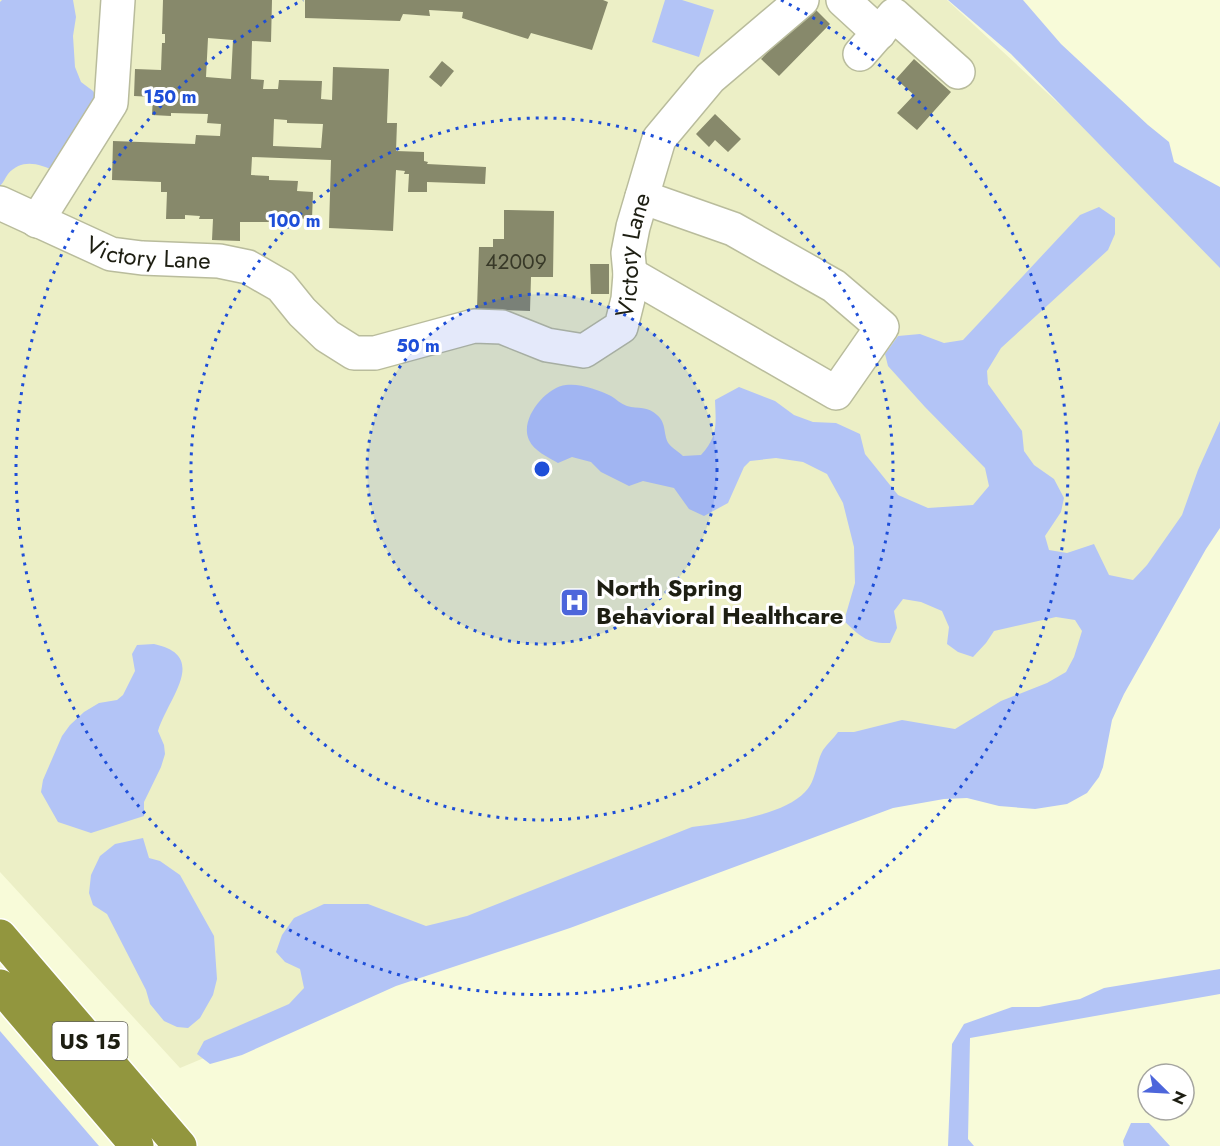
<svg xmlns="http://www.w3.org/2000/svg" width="1220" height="1146" viewBox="0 0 1220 1146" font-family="Jost,sans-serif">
<rect width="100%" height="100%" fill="#f8fbd9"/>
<path fill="#ecefc6" d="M 0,0 L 947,0 L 1220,253 L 1220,497 L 1080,708 L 365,991 L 180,1068 L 0,872 Z"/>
<path fill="#b3c4f6" d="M 2,0 L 73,0 L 76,17 L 73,36 L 75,67 L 81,82 L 93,91 L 102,105 L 55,171 C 39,164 22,158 8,174 C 5,178 4,182 0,186 L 0,2 Z
M 665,0 L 682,0 L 714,10 L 699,57 L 652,42 Z
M 948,0 L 1023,0 L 1061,44 L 1148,125 L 1169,142 L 1174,162 L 1220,187 L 1220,268 L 1011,54 Z
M 1099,207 L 1115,218 L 1115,234 L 1108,250 L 1001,348 L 987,371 L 988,384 L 1022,431 L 1024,451 L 1034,465 L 1054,479 L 1064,498 L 1061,512 L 1045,536 L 1049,550 L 1067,553 L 1094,544 L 1109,575 L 1133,580 L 1147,565 L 1182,515 L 1198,470 L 1220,421 L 1220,528 L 1206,549 L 1124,694 L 1112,720 L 1103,767 L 1099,777 L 1087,793 L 1067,804 L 1035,809 L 999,806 L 967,798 L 944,799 L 893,808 L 570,928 L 396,986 L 242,1055 L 210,1064 L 197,1054 L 204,1041 L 289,1004 L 304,988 L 300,969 L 285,962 L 276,952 L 282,935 L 294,918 L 324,904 L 368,904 L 426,926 L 467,916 L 692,827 C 724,823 782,816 805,792 C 816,782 816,762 823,750 C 827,744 834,738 838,732 L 854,732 L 902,720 L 955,729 L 1001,701 L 1047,683 L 1066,672 L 1074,657 L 1082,631 L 1075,620 L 1056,617 L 994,631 L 986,643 L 973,657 L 958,652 L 947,644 L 949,627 L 942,611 L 921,602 L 903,599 L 894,611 L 897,628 L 890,643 C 867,644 860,636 844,621 L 855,583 L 854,547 L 843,503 L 827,474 L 803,462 L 776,458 L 750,461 L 744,467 L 728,503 L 704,516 L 689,509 L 674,488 L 643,481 L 629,486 L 601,472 L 591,462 L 572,457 L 558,463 C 548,457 534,451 529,440 C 519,419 546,387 566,385 C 580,383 599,390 611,396 C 616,399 621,404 627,406 C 638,409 648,406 657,415 C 667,423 663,436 669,444 C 672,448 679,452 683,456 L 701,455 C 718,436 716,425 715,400 L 739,387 L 775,401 L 794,415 L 813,422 L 836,423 L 860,434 L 865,454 L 898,495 L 928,508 L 973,505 L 989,486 L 985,468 L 925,407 L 888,366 L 885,354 L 898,336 L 920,334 L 944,343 L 963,340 L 1080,215 Z
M 154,644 C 210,656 168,698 158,731 L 164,745 L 165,754 L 161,767 L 144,802 L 144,816 L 91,833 L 58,822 L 41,792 L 43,780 L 62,736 L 70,725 L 84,712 L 99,703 L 117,700 L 123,695 L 135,671 L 132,654 L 137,645 Z
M 143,838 L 149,858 L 160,861 L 180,875 L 214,936 L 217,979 L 213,995 L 200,1018 L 188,1028 L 177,1027 L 164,1021 L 150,1004 L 146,990 L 107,914 L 93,905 L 89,893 L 91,875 L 100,856 L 115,844 Z
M 1220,969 L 1220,994 L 970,1038 L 968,1139 L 974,1146 L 948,1146 L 952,1044 L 964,1024 L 1012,1007 L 1039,1007 L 1080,999 L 1104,988 Z
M 0,1031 L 99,1146 L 0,1146 Z
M 1131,1123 L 1149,1123 L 1170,1146 L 1124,1146 L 1123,1141 Z"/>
<path fill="#87896b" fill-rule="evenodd" d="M 163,0 L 272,0 L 271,42 L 252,41 L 251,79 L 264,80 L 263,89 L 278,89 L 279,80 L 322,81 L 321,99 L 332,100 L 333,67 L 389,69 L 387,123 L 397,123 L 396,151 L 424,152 L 424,161 L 428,162 L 427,164 L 486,167 L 485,184 L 427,182 L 427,192 L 408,192 L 409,174 L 404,174 L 405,171 L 396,170 L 393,231 L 329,228 L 331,160 L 252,157 L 251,175 L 269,176 L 269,180 L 298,181 L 297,191 L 313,192 L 312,219 L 282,218 L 282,226 L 269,226 L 269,222 L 240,222 L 240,241 L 212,240 L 213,219 L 199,219 L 200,216 L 185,215 L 185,219 L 166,219 L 167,192 L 161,192 L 161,182 L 112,180 L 113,141 L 195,144 L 196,135 L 220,136 L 221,124 L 207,123 L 208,114 L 171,113 L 171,116 L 152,115 L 153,97 L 134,96 L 135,69 L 161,70 L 162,43 L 165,43 L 165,34 L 162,34 ZM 208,38 L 233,40 L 231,79 L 206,77 ZM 274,119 L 287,120 L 287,123 L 323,124 L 321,148 L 273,146 Z
M 305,0 L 603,0 L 608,2 L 592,50 L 531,33 L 528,39 L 462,18 L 463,12 L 429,10 L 430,16 L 403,14 L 400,21 L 305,18 Z
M 812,6 L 830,24 L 779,76 L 761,59 Z
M 914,59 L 951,92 L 917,130 L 897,113 L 914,95 L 896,79 Z
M 442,61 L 454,71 L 441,87 L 429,77 Z
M 715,114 L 741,139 L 728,152 L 715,140 L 709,147 L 696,134 Z
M 504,210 L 554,211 L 553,277 L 531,277 L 530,311 L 477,309 L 479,247 L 493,247 L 493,239 L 504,239 Z
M 590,264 L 609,264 L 609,294 L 591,294 Z"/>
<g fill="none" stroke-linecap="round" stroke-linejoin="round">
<defs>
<g id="minor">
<path d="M 843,0 L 879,33"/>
<path d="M 860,54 L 894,15 L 958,72"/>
<path id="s1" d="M 0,203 L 111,254 L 142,258 L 219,261 L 248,267 L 281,286 L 302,312 L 327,336 L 354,353 L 375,353 L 474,326 L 502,327 L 547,345 L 584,351 L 621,327 L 628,299 L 630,274 L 628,253 L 633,227 L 659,139 L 710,78 L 802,0"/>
<path d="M 37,221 L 111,103 L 118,0"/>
<path d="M 630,274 L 836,393 L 882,327 L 834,286 L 733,229 L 642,197"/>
</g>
<path id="highway" d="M 0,936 L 180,1146
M 0,986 L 137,1146"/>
</defs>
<use href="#minor" stroke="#b9bc9c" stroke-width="36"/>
<use href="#highway" stroke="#fff" stroke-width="36"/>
<use href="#minor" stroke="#fff" stroke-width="33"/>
<use href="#highway" stroke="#92963e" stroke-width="33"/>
</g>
<circle cx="542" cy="469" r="175" fill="#1d4ed8" fill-opacity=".12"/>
<g fill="none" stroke="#1d4ed8" stroke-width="3" stroke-dasharray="3 6">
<circle cx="542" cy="469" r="175"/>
<circle cx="542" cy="469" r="351"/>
<path d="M781 0A526 526 0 1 1 303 0"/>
</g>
<defs>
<symbol id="hospital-square" viewBox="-11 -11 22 22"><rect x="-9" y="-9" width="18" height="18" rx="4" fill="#4d66db" stroke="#fff"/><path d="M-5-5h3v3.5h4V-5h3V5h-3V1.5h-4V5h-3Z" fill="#fff"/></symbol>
</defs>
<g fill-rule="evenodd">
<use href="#hospital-square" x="558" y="586" width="33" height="33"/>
</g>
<g text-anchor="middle" stroke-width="6" stroke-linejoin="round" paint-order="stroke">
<g font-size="21" fill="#383928">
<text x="516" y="269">42009</text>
</g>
<rect fill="#fff" stroke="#616259" stroke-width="1.5" x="52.5" y="1022" width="75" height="38" rx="4.5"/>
<g font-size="22" font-weight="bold" fill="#1d1e12">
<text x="90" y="1049">US 15</text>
</g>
<g font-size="24" fill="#1d1e12" stroke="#fff">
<text dy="8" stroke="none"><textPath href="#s1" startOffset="159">Victory Lane</textPath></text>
<text dy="8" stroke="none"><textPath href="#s1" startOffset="753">Victory Lane</textPath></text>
</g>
<g font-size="24" font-weight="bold" fill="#1d1e12" stroke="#fff" text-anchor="start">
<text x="596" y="596">North Spring<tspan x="596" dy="28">Behavioral Healthcare</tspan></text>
</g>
</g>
<circle cx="542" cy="469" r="9" fill="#1d4ed8" stroke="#fff" stroke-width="3"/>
<g font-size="18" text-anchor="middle" font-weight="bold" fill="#1d4ed8" stroke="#fff" stroke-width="6" stroke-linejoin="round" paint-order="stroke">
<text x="170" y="103">150 m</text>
<text x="294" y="227">100 m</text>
<text x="418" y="352">50 m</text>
</g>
<g transform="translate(1166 1092) rotate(114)"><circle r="28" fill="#ffffff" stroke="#a5a5a0" stroke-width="1.5"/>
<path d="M0-4.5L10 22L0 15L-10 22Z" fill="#4d66db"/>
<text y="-9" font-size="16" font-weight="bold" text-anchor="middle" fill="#1d1e12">N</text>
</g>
</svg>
